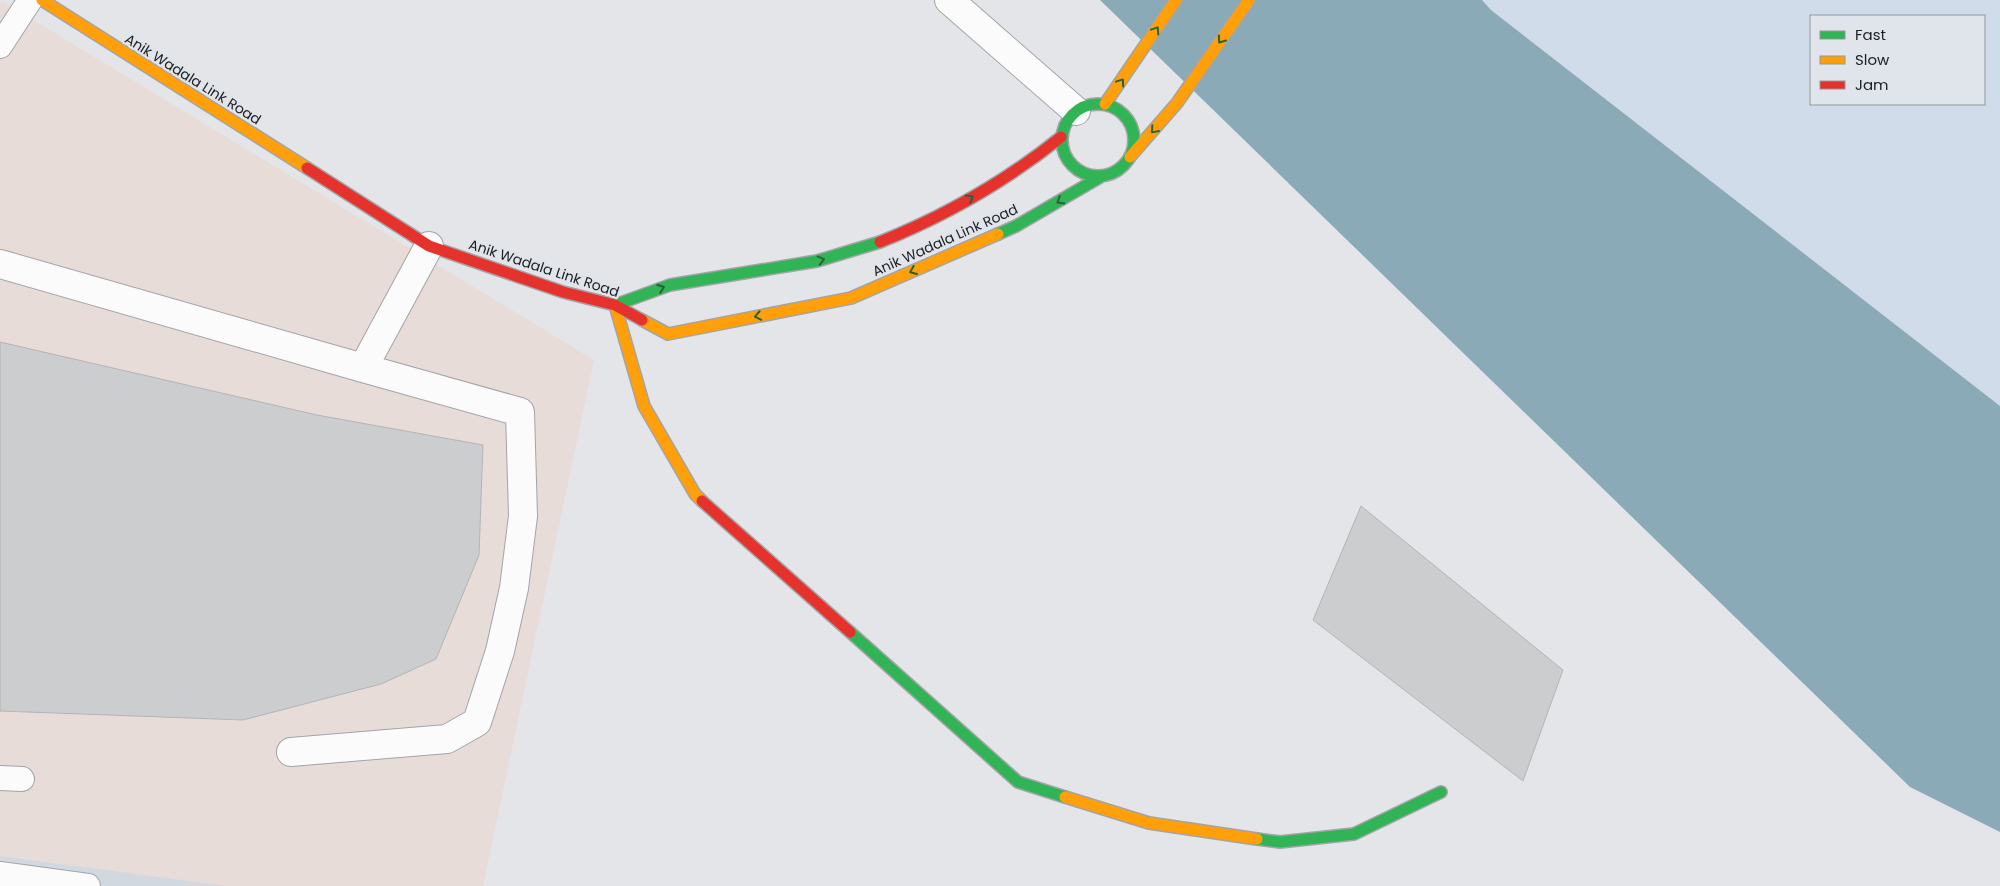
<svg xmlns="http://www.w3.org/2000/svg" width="2000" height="886" viewBox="0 0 2000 886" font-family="Poppins,sans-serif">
<rect width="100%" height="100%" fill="#e3e5e8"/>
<path fill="#e8dcd8" d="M 2,1 L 594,360 L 483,886 L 219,886 L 0,856 L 0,4 Z"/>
<path fill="#d2d8df" d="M 0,856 L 227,886 L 0,886 Z"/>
<path fill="#d0dcea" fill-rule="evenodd" d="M 1482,0 L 2000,0 L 2000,406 L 1491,10 ZM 1811,16 L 1984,16 L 1984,104 L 1811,104 Z"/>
<path fill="#8baab8" d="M 1100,0 L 1482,0 L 1491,10 L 2000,406 L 2000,832 L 1910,787 Z"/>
<path fill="#cccdcf" stroke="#b4b4b6" d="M 0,342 L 317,415 L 483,445 L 479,555 L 436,659 L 381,684 L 243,720 L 0,711 Z
M 1361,506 L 1563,670 L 1523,781 L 1313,620 Z"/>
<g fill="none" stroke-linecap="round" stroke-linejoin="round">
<defs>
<path id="lane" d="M 0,46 L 30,0
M 0,778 L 22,779
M 0,874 L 88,886"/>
<path id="street" d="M 949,0 L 1076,111
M 0,264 L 363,368 L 429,246
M 291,752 L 447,739 L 477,722 L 500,651 L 514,588 L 523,516 L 520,412 L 363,368"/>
<path id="fast" d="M1062 140a36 36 0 1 1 72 0a36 36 0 1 1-72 0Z
M 998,234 L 1016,226 L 1102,176
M 615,305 L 670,285 L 817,261 L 880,242
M 850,632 L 1018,782 L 1065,797
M 1257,839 L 1280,842 L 1354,834 L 1441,792"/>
<path id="slow" d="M 42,0 L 307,168
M 1105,104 L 1176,0
M 1130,157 L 1177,103 L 1249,0
M 615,305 L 644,406 L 695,494 L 702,501
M 642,320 L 668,334 L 851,298 L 998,234
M 1065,797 L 1149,823 L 1257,839"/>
<path id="jam" d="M 307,168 L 429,246 L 563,292 L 615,305 L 642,320
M 880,242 C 945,216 1006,181 1061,137
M 702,501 L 850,632"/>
</defs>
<use href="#lane" stroke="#a3a4a7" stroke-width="26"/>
<use href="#street" stroke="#a3a4a7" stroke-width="30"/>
<use href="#fast" stroke="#a3a4a7" stroke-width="14"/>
<use href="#slow" stroke="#a3a4a7" stroke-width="14"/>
<use href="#jam" stroke="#a3a4a7" stroke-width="14"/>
<use href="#lane" stroke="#fbfbfc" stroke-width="24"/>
<use href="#street" stroke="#fbfbfc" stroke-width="28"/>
<use href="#fast" stroke="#30b455" stroke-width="11"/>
<use href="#slow" stroke="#ff9f0a" stroke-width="11"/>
<use href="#jam" stroke="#e5322d" stroke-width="11"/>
</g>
<defs><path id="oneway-chevron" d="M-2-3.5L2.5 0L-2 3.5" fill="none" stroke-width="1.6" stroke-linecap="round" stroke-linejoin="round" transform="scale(1.25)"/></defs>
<g stroke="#27633a">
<use href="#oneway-chevron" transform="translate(1156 30) rotate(-56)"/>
<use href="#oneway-chevron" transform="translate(1221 40) rotate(125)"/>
<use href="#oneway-chevron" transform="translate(1121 82) rotate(-56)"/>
<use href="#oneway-chevron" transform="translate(1154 130) rotate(131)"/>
<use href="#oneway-chevron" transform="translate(970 198) rotate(-32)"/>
<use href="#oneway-chevron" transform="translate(1060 201) rotate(149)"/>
<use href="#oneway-chevron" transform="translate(821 260) rotate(-15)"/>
<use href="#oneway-chevron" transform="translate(913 271) rotate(157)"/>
<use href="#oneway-chevron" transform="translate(661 288) rotate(-20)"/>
<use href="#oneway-chevron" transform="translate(758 316) rotate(169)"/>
</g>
<g text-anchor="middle" stroke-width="4.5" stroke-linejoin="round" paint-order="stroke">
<g font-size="14" fill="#202124" stroke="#e0e5eb">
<text transform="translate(193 79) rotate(32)" y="5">Anik Wadala Link Road</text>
<text transform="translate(945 240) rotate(-24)" y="5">Anik Wadala Link Road</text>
<text transform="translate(544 268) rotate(18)" y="5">Anik Wadala Link Road</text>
</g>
</g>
<rect x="1810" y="15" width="175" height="90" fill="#e0e5eb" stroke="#93979b"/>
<rect x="1820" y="31" width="25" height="8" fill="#30b455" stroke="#93979b"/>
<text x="1855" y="40" font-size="15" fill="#202124">Fast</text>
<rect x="1820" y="56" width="25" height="8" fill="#ff9f0a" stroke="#93979b"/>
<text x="1855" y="65" font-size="15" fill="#202124">Slow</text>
<rect x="1820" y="81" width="25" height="8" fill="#e5322d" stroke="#93979b"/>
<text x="1855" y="90" font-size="15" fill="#202124">Jam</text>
</svg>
